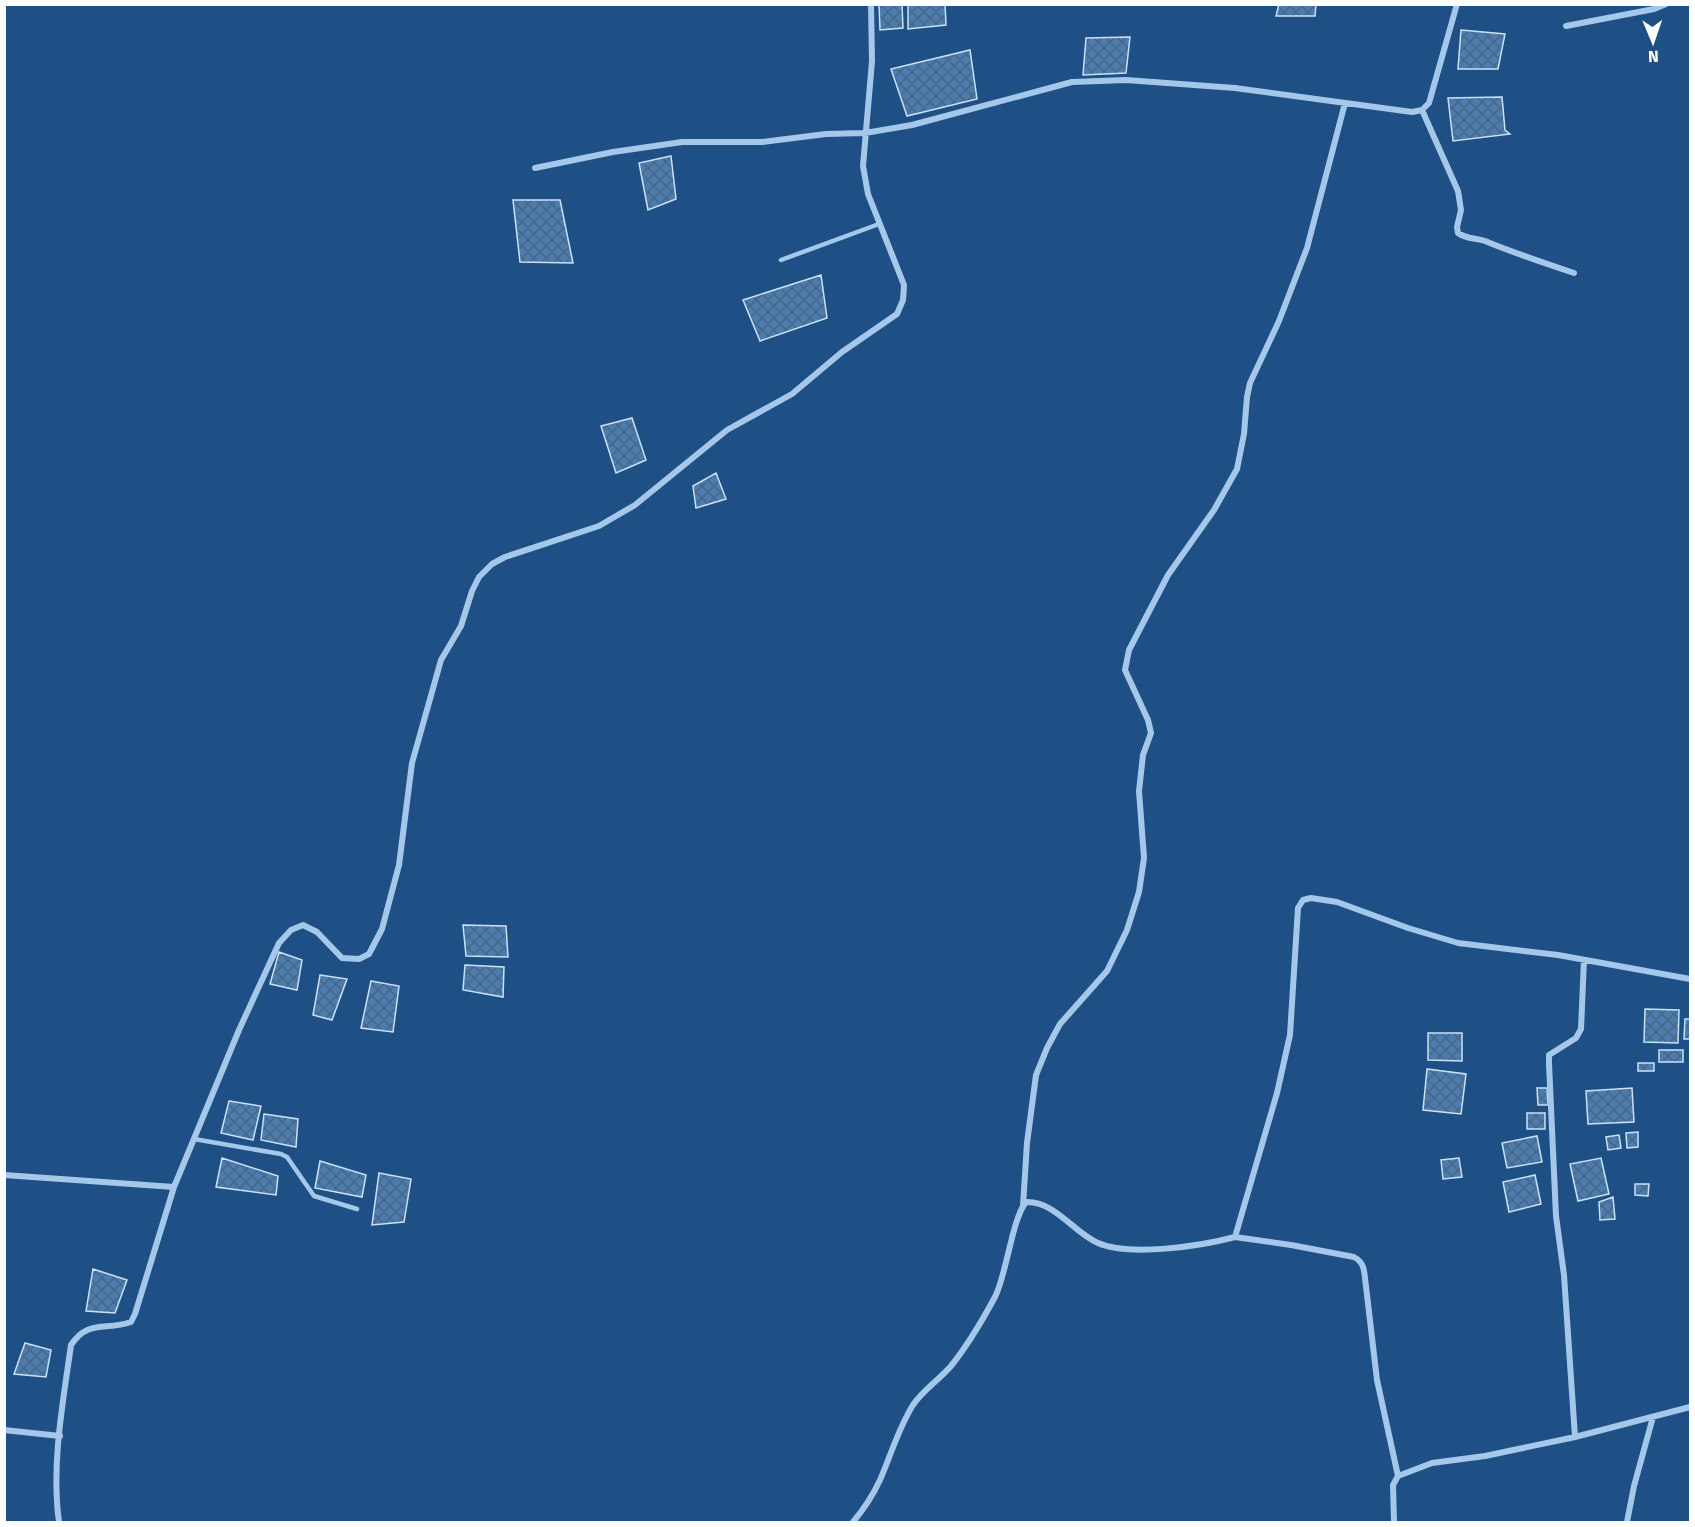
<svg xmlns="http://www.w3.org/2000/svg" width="1695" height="1527" viewBox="0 0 1695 1527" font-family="'Fira Sans',sans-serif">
<defs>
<pattern id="building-cross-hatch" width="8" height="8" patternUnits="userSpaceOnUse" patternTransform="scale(1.5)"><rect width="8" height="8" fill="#4a7caf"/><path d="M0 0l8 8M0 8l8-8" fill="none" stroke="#4b6682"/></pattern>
</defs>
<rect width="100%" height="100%" fill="#1e5085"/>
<path fill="url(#building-cross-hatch)" stroke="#cae1f8" stroke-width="1.5" d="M 879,4 L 902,4 L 903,28 L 880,30 Z
M 908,4 L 945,4 L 946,25 L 908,29 Z
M 1279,4 L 1316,4 L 1315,16 L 1276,16 Z
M 1461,30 L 1505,34 L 1498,69 L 1458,69 Z
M 1130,37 L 1126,73 L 1083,75 L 1086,38 Z
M 970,50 L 977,99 L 907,116 L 891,69 Z
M 1502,97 L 1505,130 L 1510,134 L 1453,141 L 1448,98 Z
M 671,156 L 676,199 L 648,210 L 639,163 Z
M 513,200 L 560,200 L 573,263 L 520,262 Z
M 821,275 L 827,318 L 760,341 L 743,300 Z
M 632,418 L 646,460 L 616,473 L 601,426 Z
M 716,473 L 726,499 L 696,508 L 693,486 Z
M 463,925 L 506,926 L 508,957 L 466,956 Z
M 279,952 L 302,960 L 297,990 L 270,984 Z
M 465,965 L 504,967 L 503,997 L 463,990 Z
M 320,975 L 347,979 L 332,1020 L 313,1015 Z
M 371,981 L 399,986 L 393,1032 L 361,1028 Z
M 1645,1009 L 1679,1010 L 1678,1043 L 1644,1042 Z
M 1685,1019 L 1690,1019 L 1690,1039 L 1684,1039 Z
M 1428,1033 L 1462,1033 L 1462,1061 L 1428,1060 Z
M 1659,1050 L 1683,1050 L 1683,1062 L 1659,1062 Z
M 1638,1063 L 1654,1063 L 1654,1071 L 1638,1071 Z
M 1427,1069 L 1466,1074 L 1461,1114 L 1423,1110 Z
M 1537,1088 L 1547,1088 L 1548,1105 L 1538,1105 Z
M 1632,1088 L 1634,1122 L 1588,1124 L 1586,1091 Z
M 229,1101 L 261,1106 L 253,1140 L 221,1133 Z
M 1527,1113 L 1545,1113 L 1545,1129 L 1527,1129 Z
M 264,1114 L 298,1119 L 296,1147 L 261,1140 Z
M 1638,1132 L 1638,1147 L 1627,1148 L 1626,1133 Z
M 1619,1135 L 1621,1148 L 1608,1150 L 1606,1137 Z
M 1537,1136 L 1542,1162 L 1507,1168 L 1502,1143 Z
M 222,1158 L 278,1176 L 276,1195 L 216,1187 Z
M 1459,1158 L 1462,1177 L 1443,1179 L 1441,1160 Z
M 1601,1158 L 1609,1194 L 1578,1201 L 1570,1164 Z
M 320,1161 L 366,1175 L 362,1197 L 315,1188 Z
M 379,1173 L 411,1179 L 404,1222 L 372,1225 Z
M 1535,1175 L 1541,1204 L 1509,1212 L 1503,1182 Z
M 1635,1184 L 1649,1184 L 1648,1196 L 1635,1195 Z
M 1613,1197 L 1615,1219 L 1600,1220 L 1599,1202 Z
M 93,1269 L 127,1280 L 115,1313 L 86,1311 Z
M 25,1343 L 51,1350 L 46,1377 L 14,1374 Z"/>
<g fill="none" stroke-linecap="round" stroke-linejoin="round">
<path stroke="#a5c8ea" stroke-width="4.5" d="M 781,260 L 879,224
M 194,1139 L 281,1154 L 287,1157 L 314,1196 L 357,1209"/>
<path stroke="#a5c8ea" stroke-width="6" d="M 1566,26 L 1654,9 L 1666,4
M 1422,110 L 1458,191 L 1461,210 L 1457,227 L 1458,233 C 1466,239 1476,238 1485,241 C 1514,253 1544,263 1574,273
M 535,168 L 613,152 L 682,142 L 762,142 L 826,134 L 865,133 L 912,125 L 1072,82 L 1126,80 L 1235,88 L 1412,112 L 1422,110 L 1429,103 L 1457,4
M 4,1175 L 174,1187
M 1023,1206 L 1027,1143 L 1036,1075 L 1047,1048 L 1060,1024 L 1107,971 L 1127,930 L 1139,892 L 1144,858 L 1139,791 L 1143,755 L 1151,733 L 1148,720 L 1125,670 L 1129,650 L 1168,575 L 1214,510 L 1237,469 L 1244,434 L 1247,397 L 1250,383 L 1279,321 L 1307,248 L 1345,103
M 1235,1237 L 1291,1245 L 1354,1257 C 1363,1262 1364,1268 1365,1278 L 1377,1380 L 1398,1476
M 4,1430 L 60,1436
M 1575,1437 L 1564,1275 L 1556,1216 L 1549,1064 L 1549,1055 L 1576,1038 L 1581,1029 L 1584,960
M 59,1522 C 51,1465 63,1402 71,1345 C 88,1319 105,1331 131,1322 L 135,1314 L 174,1187 L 239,1030 L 279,943 L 291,930 L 303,925 L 317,932 L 342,958 L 359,959 L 369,954 L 382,929 L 399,865 L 412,763 L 441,660 L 461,626 L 472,591 L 479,577 L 492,564 L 505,557 L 599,526 L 635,505 L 727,430 L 792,394 L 842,352 L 897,314 L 903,300 L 904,285 L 868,194 L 863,166 L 872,61 L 871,4
M 853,1522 C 864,1509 873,1495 880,1480 C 891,1455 898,1429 913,1405 C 923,1390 939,1380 951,1366 C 968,1345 982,1321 995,1297 C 1007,1273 1012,1219 1026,1202 C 1055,1201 1074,1233 1098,1243 C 1130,1257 1201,1246 1235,1237 L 1277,1093 L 1290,1035 L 1298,908 L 1303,900 L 1311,898 L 1337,902 L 1408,928 L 1458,943 L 1558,955 L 1690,979
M 1394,1522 L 1393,1485 L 1398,1476 L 1432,1463 L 1485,1456 L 1575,1437 L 1690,1407
M 1627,1522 L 1634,1486 L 1653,1417"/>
</g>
<rect width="1695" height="1527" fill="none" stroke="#ffffff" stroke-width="12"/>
<g transform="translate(1653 42) rotate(178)" stroke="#1e5085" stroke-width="4.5" paint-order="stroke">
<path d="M0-4.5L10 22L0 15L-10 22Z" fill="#ffffff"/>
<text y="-9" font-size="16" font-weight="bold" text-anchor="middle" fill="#ffffff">N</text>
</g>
</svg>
